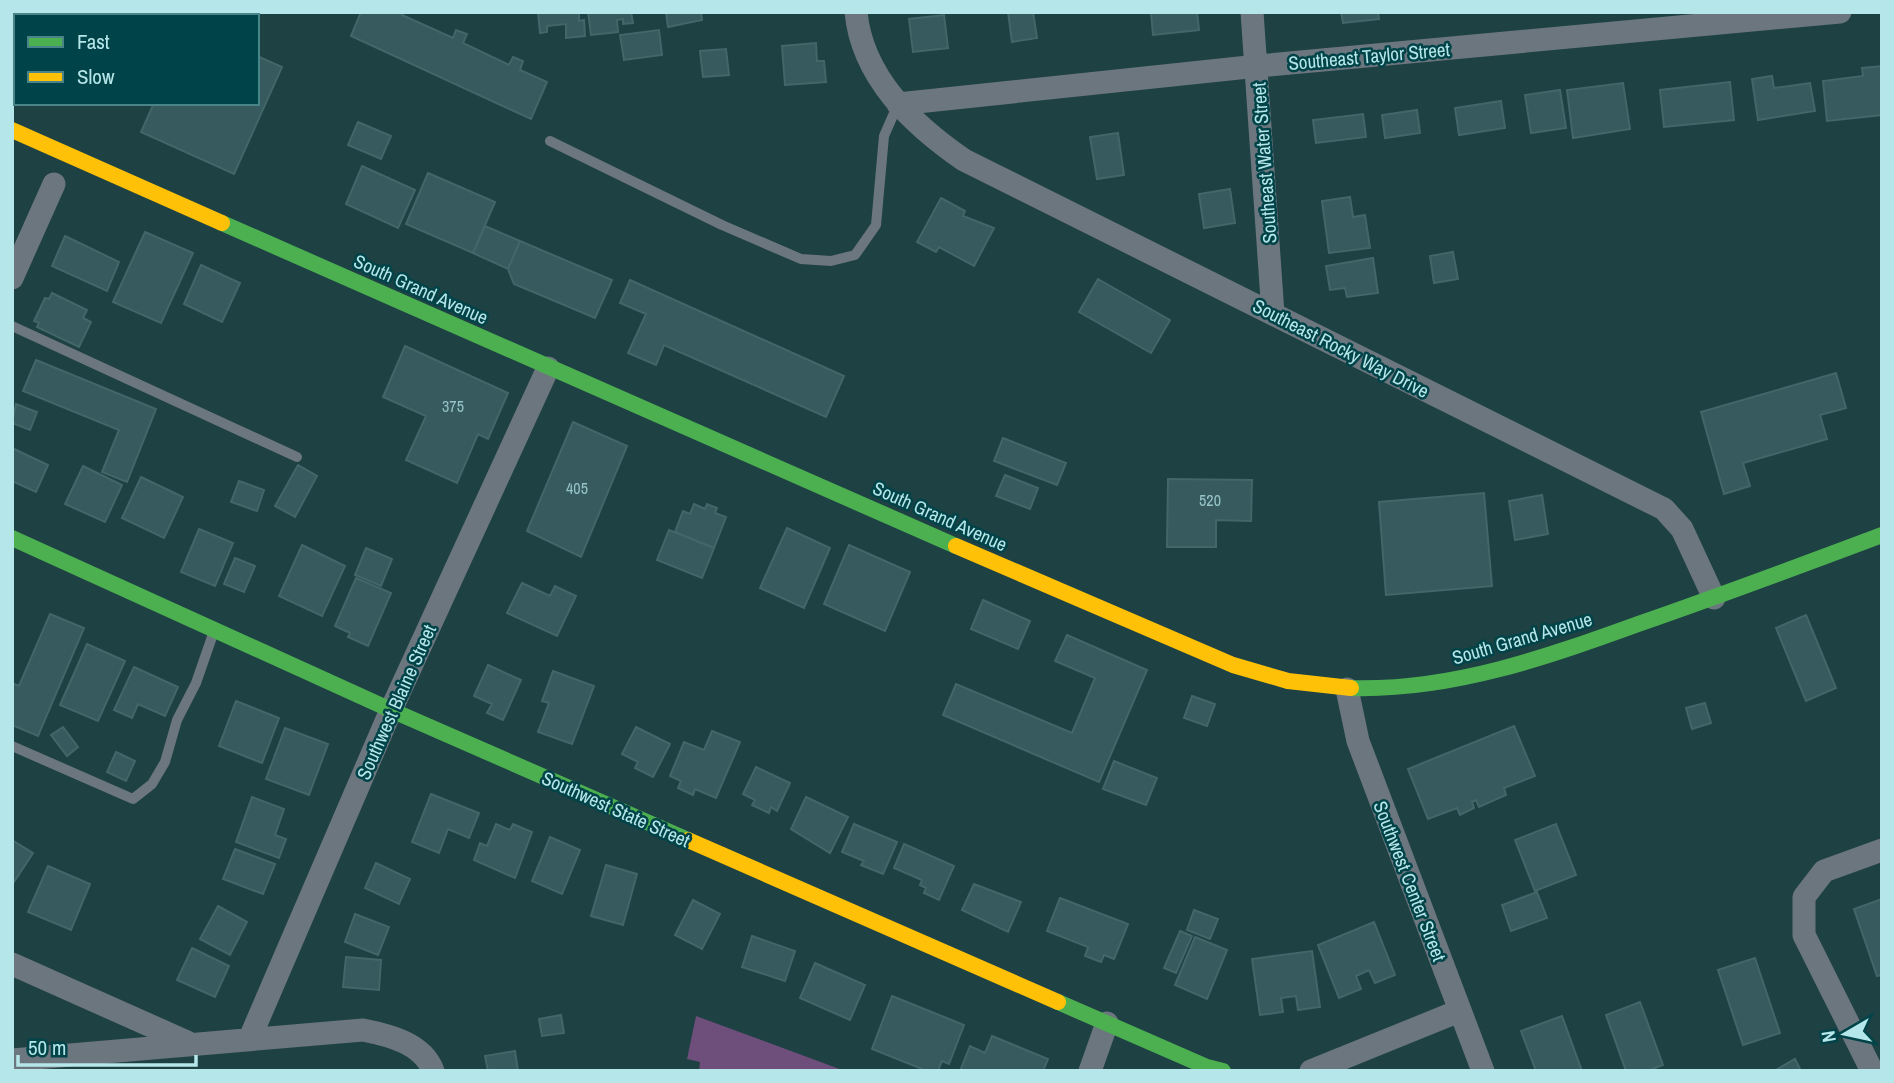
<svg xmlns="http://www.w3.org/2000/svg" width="1894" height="1083" viewBox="0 0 1894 1083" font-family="'Archivo Narrow',sans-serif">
<rect width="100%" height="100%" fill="#1e4144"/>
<path fill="#6e4e7a" d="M 696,1016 L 845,1071 L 699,1071 L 700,1062 L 687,1059 Z"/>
<path fill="#365a5e" stroke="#416769" stroke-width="2" d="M 361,12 L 404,12 L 402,15 L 453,38 L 456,30 L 467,34 L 463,43 L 509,65 L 513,57 L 523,61 L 520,70 L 547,82 L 531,119 L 351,36 Z
M 538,12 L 579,12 L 579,21 L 584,20 L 585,36 L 566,38 L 566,24 L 547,26 L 547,32 L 540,33 Z
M 588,12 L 631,12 L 633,23 L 623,24 L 623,19 L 617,20 L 618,32 L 591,35 Z
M 666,12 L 701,12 L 702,20 L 668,27 Z
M 1008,12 L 1033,12 L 1037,38 L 1012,42 Z
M 1151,12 L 1197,12 L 1199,30 L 1153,35 Z
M 1341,12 L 1378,12 L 1379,19 L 1343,23 Z
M 944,15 L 948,48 L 913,52 L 909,19 Z
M 659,30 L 662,55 L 624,60 L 620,35 Z
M 816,43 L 817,61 L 824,61 L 826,82 L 785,85 L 782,46 Z
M 726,49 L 729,75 L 703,77 L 700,51 Z
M 257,56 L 282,67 L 234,174 L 141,132 L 154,103 L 257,103 Z
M 1882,66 L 1882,115 L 1827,121 L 1823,81 L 1863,76 L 1862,68 Z
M 1772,76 L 1774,88 L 1810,83 L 1815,111 L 1758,120 L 1752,79 Z
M 1730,82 L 1734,120 L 1664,127 L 1660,90 Z
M 1623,83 L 1630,129 L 1573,138 L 1567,90 Z
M 1560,90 L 1566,128 L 1531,133 L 1525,95 Z
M 1501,101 L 1505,128 L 1459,135 L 1455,108 Z
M 1417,110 L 1420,133 L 1385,138 L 1382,115 Z
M 1363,114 L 1366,137 L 1316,143 L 1313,120 Z
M 358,122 L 391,136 L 381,159 L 348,145 Z
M 1118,133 L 1124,175 L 1097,179 L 1090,137 Z
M 362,166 L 415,190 L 398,228 L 346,204 Z
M 428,173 L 495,202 L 473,253 L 406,224 Z
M 1230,189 L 1235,223 L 1204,228 L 1199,194 Z
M 1350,197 L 1353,217 L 1365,215 L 1370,248 L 1329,253 L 1322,201 Z
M 941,198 L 965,211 L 963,216 L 994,228 L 974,266 L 939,247 L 936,252 L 917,242 Z
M 485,226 L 520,241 L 508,269 L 473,253 Z
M 145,232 L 193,253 L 161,323 L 113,302 Z
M 65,236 L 119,262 L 107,291 L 52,266 Z
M 520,241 L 612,280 L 595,318 L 514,284 L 508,269 Z
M 1453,252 L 1458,279 L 1434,283 L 1430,256 Z
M 1373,258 L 1378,293 L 1347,297 L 1345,288 L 1330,290 L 1326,266 Z
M 201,265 L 240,283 L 222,322 L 184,304 Z
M 1098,279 L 1170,320 L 1151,353 L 1079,312 Z
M 630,280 L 844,376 L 826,417 L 664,345 L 656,365 L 628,353 L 646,314 L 620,303 Z
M 52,293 L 87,310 L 83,318 L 91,322 L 79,347 L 37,327 L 39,323 L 34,321 L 45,298 L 49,299 Z
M 405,346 L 508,393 L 488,439 L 478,434 L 457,483 L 406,460 L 426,416 L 383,397 Z
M 36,360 L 156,409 L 127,482 L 102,472 L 119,430 L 23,391 Z
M 1836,373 L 1846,408 L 1820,415 L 1827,439 L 1743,463 L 1750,486 L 1724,494 L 1701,412 Z
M 16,404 L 37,412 L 30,430 L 12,423 Z
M 573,422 L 627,446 L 581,557 L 527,531 Z
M 1003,438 L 1066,463 L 1057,485 L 994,461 Z
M 12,448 L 48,465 L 36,492 L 12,481 Z
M 298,465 L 317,476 L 295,517 L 275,506 Z
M 83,466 L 122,485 L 105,522 L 65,504 Z
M 1005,475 L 1038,488 L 1030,509 L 996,496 Z
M 141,477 L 183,497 L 164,538 L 122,518 Z
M 1168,479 L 1252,480 L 1251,521 L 1216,520 L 1216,547 L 1167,547 Z
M 239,481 L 264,490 L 257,511 L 231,502 Z
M 1484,493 L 1492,586 L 1386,595 L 1379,502 Z
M 1542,495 L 1548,534 L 1515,540 L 1509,501 Z
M 694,504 L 705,509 L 707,504 L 717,508 L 715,513 L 726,517 L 714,548 L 675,532 L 683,511 L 690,514 Z
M 787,528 L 830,548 L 804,608 L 760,588 Z
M 199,529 L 233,543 L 215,586 L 181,572 Z
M 669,530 L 714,548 L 702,578 L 657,560 Z
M 302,545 L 345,566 L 322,616 L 279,596 Z
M 849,545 L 910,572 L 885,631 L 824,604 Z
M 366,548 L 392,559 L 381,586 L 355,575 Z
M 235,558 L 255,566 L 244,592 L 224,584 Z
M 356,578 L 391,593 L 368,646 L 348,637 L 350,633 L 335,626 Z
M 522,583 L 550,596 L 555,586 L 576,596 L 557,636 L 507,613 Z
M 983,600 L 1030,621 L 1018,649 L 971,629 Z
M 50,614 L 84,628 L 38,736 L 12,725 L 12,683 L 19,686 Z
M 1806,615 L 1836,688 L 1806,701 L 1776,628 Z
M 1067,635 L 1147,670 L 1099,782 L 943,715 L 956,684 L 1072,733 L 1095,678 L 1055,661 Z
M 87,644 L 125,661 L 98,721 L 60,705 Z
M 488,665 L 521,680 L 503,720 L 487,713 L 492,704 L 474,696 Z
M 134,667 L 178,687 L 165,716 L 138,704 L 132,718 L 114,710 Z
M 553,671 L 594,686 L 572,744 L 538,732 L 549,703 L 542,701 Z
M 1192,696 L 1215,704 L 1207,726 L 1184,718 Z
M 236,701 L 279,718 L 262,763 L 219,746 Z
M 1705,703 L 1711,723 L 1692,729 L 1686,708 Z
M 1514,726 L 1535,776 L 1504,788 L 1506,795 L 1479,807 L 1476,800 L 1472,802 L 1474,808 L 1460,815 L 1457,808 L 1428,819 L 1408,769 Z
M 63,727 L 78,747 L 67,756 L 51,735 Z
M 636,727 L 670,744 L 653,777 L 635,768 L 638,762 L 622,754 Z
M 285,728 L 328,744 L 309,795 L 266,779 Z
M 712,731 L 740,742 L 716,798 L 695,789 L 693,795 L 678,788 L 681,781 L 670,776 L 684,742 L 704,750 Z
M 116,752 L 135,761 L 126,781 L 107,772 Z
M 1114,761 L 1157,778 L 1146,805 L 1103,789 Z
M 756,767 L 790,783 L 777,811 L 771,807 L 769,813 L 752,805 L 755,800 L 743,794 Z
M 431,794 L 479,813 L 469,838 L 448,829 L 439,853 L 412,842 Z
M 252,797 L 284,809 L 275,835 L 286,839 L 279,858 L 236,842 Z
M 806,797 L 848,817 L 830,853 L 791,829 Z
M 496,824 L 510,830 L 513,824 L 532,832 L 515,878 L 474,860 L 480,843 L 487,846 Z
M 854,824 L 897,842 L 883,874 L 861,865 L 864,861 L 842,852 Z
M 1556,824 L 1576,875 L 1535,891 L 1515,840 Z
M 550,837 L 580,850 L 562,894 L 532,881 Z
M 12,840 L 33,853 L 14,882 L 12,881 Z
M 904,844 L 954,866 L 939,900 L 924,893 L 926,888 L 920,885 L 922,880 L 894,868 Z
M 235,849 L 275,864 L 263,894 L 223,879 Z
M 376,863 L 410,879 L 399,904 L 365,888 Z
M 606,865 L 637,874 L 623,925 L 591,916 Z
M 48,866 L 90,884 L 71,930 L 28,912 Z
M 974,884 L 1021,902 L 1008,932 L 962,910 Z
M 1537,892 L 1547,918 L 1511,931 L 1502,905 Z
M 1060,898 L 1128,924 L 1114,959 L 1104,955 L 1101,962 L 1085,956 L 1088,947 L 1047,931 Z
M 1882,899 L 1882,975 L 1877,976 L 1854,909 Z
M 693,900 L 720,914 L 702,949 L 675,935 Z
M 218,906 L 247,922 L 230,955 L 200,939 Z
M 1194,910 L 1218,919 L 1210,939 L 1187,930 Z
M 355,914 L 389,927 L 378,955 L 345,942 Z
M 1374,922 L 1395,975 L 1375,983 L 1369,970 L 1356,976 L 1361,989 L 1339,998 L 1318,945 Z
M 1180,931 L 1192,936 L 1176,973 L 1164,968 Z
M 752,936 L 795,951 L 785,981 L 742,967 Z
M 1195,937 L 1227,950 L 1207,999 L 1175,985 Z
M 192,948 L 229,966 L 215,997 L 177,980 Z
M 1312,951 L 1320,1007 L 1298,1010 L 1296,996 L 1281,998 L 1283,1012 L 1260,1015 L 1252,959 Z
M 346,957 L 381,960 L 379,990 L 343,987 Z
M 1755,958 L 1780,1033 L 1743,1045 L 1718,970 Z
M 815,963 L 865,985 L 850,1020 L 800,998 Z
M 892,996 L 964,1025 L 949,1064 L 942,1061 L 938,1071 L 927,1071 L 872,1049 Z
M 1640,1002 L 1663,1065 L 1647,1071 L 1626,1071 L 1606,1015 Z
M 561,1015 L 564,1033 L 542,1036 L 539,1019 Z
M 1562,1016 L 1582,1071 L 1536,1071 L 1521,1031 Z
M 992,1036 L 1048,1059 L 1043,1071 L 960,1071 L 970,1046 L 985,1053 Z
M 515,1051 L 518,1071 L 488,1071 L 485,1056 Z
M 1795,1059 L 1801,1071 L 1774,1071 Z"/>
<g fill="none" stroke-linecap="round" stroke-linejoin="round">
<path stroke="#6c767e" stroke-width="10" d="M 550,141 L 722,225 L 801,259 L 831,261 L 855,255 L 876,225 L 884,136 L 898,104
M 12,326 L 297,457
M 12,746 L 133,799 L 152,784 L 165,762 L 177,720 L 196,683 L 213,634"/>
<path stroke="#6c767e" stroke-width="23" d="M 856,12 C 862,77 913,125 964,160 L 1664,509 L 1682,529 L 1714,598
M 1252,12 L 1273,314
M 898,104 L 1258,66 L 1840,12
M 12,278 L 54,184
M 1347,689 L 1358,741 L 1483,1071
M 12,964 L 187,1042
M 250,1038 L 391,710 L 548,368
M 12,1060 L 363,1030 C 388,1035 423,1043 433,1071
M 1090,1071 L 1107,1023
M 1311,1071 L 1459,1011
M 1872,1071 L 1804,935 L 1804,897 L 1824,871 L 1882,850"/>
<path stroke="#4caf50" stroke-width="16" d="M 222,223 L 956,546
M 12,538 L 391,710 L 688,840
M 1351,688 C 1452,691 1547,657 1641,623 C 1722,595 1802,565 1882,535
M 1058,1002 L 1207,1067 L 1223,1071"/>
<path stroke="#ffc107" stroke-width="16" d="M 12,130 L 222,223
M 956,546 L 1233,665 L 1288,681 L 1351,688
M 688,840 L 1058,1002"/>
</g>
<g text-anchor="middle" stroke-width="5" stroke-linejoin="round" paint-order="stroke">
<g font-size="16" fill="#95c3c6">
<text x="453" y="412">375</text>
<text x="577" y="494">405</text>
<text x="1210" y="506">520</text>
</g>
<g font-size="19" fill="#b5e6e9" stroke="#004348">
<text transform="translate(1369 56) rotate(-5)" y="7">Southeast Taylor Street</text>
<text transform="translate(1264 163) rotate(-94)" y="7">Southeast Water Street</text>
<text transform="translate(421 289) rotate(24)" y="7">South Grand Avenue</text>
<text transform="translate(1341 348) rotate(27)" y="7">Southeast Rocky Way Drive</text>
<text transform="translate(940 516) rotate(24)" y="7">South Grand Avenue</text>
<text transform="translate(1522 638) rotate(-16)" y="7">South Grand Avenue</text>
<text transform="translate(396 702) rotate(-66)" y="7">Southwest Blaine Street</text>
<text transform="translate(616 809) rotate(24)" y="7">Southwest State Street</text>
<text transform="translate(1410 881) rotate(69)" y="7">Southwest Center Street</text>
</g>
</g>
<rect width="1894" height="1083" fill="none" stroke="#b5e6e9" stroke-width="28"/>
<rect x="14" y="14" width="245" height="91" fill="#004348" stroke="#488488" stroke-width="2"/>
<rect x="28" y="37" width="35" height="10" fill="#4caf50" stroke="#488488" stroke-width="2"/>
<text x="77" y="49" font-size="21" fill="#b5e6e9">Fast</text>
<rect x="28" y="72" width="35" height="10" fill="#ffc107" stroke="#488488" stroke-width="2"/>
<text x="77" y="84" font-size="21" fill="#b5e6e9">Slow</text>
<g transform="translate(1845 1034) rotate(261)" stroke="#004348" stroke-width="5" paint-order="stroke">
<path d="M0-5L12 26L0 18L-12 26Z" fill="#b5e6e9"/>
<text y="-10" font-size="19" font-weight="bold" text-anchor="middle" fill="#b5e6e9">N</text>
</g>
<path d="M18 1055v10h178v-10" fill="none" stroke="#b5e6e9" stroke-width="3.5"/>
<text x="28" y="1055" font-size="21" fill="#b5e6e9" stroke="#004348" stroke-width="5" paint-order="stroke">50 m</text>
</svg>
